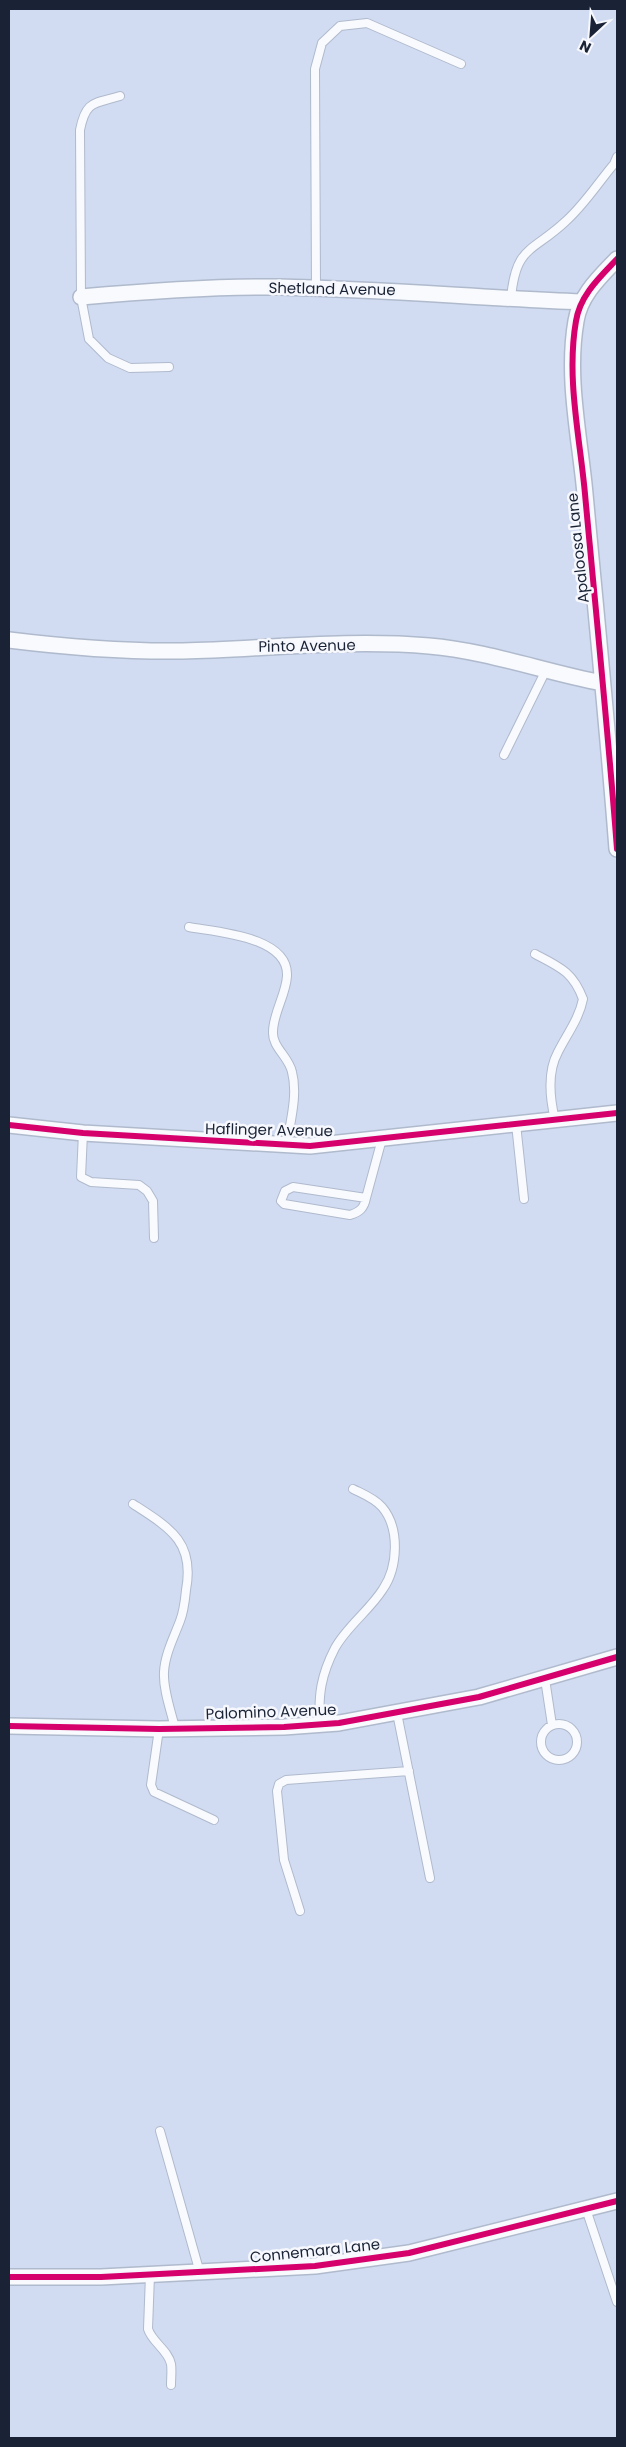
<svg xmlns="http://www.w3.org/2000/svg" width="626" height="2447" viewBox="0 0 626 2447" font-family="Poppins,sans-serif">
<rect width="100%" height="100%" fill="#d1dcf2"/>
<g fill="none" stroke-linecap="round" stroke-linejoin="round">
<defs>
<path id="lane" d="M 120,96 C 94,104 86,100 80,130 L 81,297 L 89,339 L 108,358 L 130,368 L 169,367
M 316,289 L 315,69 L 322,43 L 340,26 L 367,23 L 461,64
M 511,298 C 516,245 532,253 566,221 C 584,205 598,183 614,164 L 617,157
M 504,755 L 546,670
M 189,927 C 215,932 289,936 287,976 C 286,995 273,1013 273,1032 C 272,1047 289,1057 292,1072 C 298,1095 290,1122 287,1144
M 535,954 C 560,967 573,972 583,999 C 579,1019 567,1034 558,1052 C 547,1072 550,1099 555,1120
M 516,1124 L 524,1199
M 83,1133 L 81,1177 L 91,1182 L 139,1185 L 147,1191 L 153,1201 L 154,1238
M 366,1198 L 293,1187 L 285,1191 L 281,1201 L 284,1204 L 350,1215 C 360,1212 364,1208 366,1198 L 382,1139
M 133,1504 C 170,1528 195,1542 186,1590 C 185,1600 184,1611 180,1621 C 174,1637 165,1654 164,1672 C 163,1690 171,1711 175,1728
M 545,1679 L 552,1725
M 397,1713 L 430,1878
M541 1742a18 18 0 1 1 36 0a18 18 0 1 1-36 0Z
M 320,1725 C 318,1695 321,1675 335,1648 C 347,1626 370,1610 383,1589 C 398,1567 400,1528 382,1507 C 374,1498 363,1494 353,1489
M 159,1729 L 151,1785 L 154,1792 L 214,1820
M 300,1911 L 284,1860 L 277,1791 L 279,1784 L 286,1780 L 409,1771
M 160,2131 L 200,2273
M 586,2209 L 617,2302
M 150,2275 L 148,2329 C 152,2342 168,2350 171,2364 C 172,2370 171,2378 171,2385"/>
<path id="street" d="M 617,259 C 600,277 580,295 576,321 C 566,378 580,438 585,494 C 596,613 608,731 617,849
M 81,297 C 147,291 213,286 279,287 C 380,289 481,298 582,302
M 9,640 C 66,647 125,652 183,651 C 264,649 347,639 429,646 C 488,651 544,672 602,683
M 9,1125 L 83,1133 L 310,1146 L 617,1113
M 9,1726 L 159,1729 L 284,1727 L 339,1723 L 479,1697 L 617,1657
M 9,2277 L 101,2277 L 315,2266 L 409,2253 L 617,2201"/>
</defs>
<use href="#lane" stroke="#b0bacd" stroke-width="10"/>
<use href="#street" stroke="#b0bacd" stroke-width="18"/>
<use href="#lane" stroke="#f8fafd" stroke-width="8"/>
<use href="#street" stroke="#f8fafd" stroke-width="15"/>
<defs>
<path id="cycleway" d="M 617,259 C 600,277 580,295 576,321 C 566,378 580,438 585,494 C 596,613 608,731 617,849
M 9,1125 L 83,1133 L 310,1146 L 617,1113
M 9,1726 L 159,1729 L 284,1727 L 339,1723 L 479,1697 L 617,1657
M 9,2277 L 101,2277 L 315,2266 L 409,2253 L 617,2201"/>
</defs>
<use href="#cycleway" stroke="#f6f8fd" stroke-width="9"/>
<use href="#cycleway" stroke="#d6006c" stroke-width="6"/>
</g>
<g text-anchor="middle" stroke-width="5" stroke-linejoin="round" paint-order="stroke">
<g font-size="15" fill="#1a2335" stroke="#f6f8fd">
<text transform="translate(332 289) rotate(1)" y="5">Shetland Avenue</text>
<text transform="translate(578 548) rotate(-96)" y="5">Apaloosa Lane</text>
<text transform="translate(307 646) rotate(-1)" y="5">Pinto Avenue</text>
<text transform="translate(269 1130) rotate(1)" y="5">Haflinger Avenue</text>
<text transform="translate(271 1712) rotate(-2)" y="5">Palomino Avenue</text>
<text transform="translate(315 2251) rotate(-6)" y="5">Connemara Lane</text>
</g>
</g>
<rect width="626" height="2447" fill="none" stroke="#1a2335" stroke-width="20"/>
<g transform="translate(591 35) rotate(206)" stroke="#f6f8fd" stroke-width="4" paint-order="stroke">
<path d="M0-4L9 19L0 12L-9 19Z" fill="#1a2335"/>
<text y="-8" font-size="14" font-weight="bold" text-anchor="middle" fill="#1a2335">N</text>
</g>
</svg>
